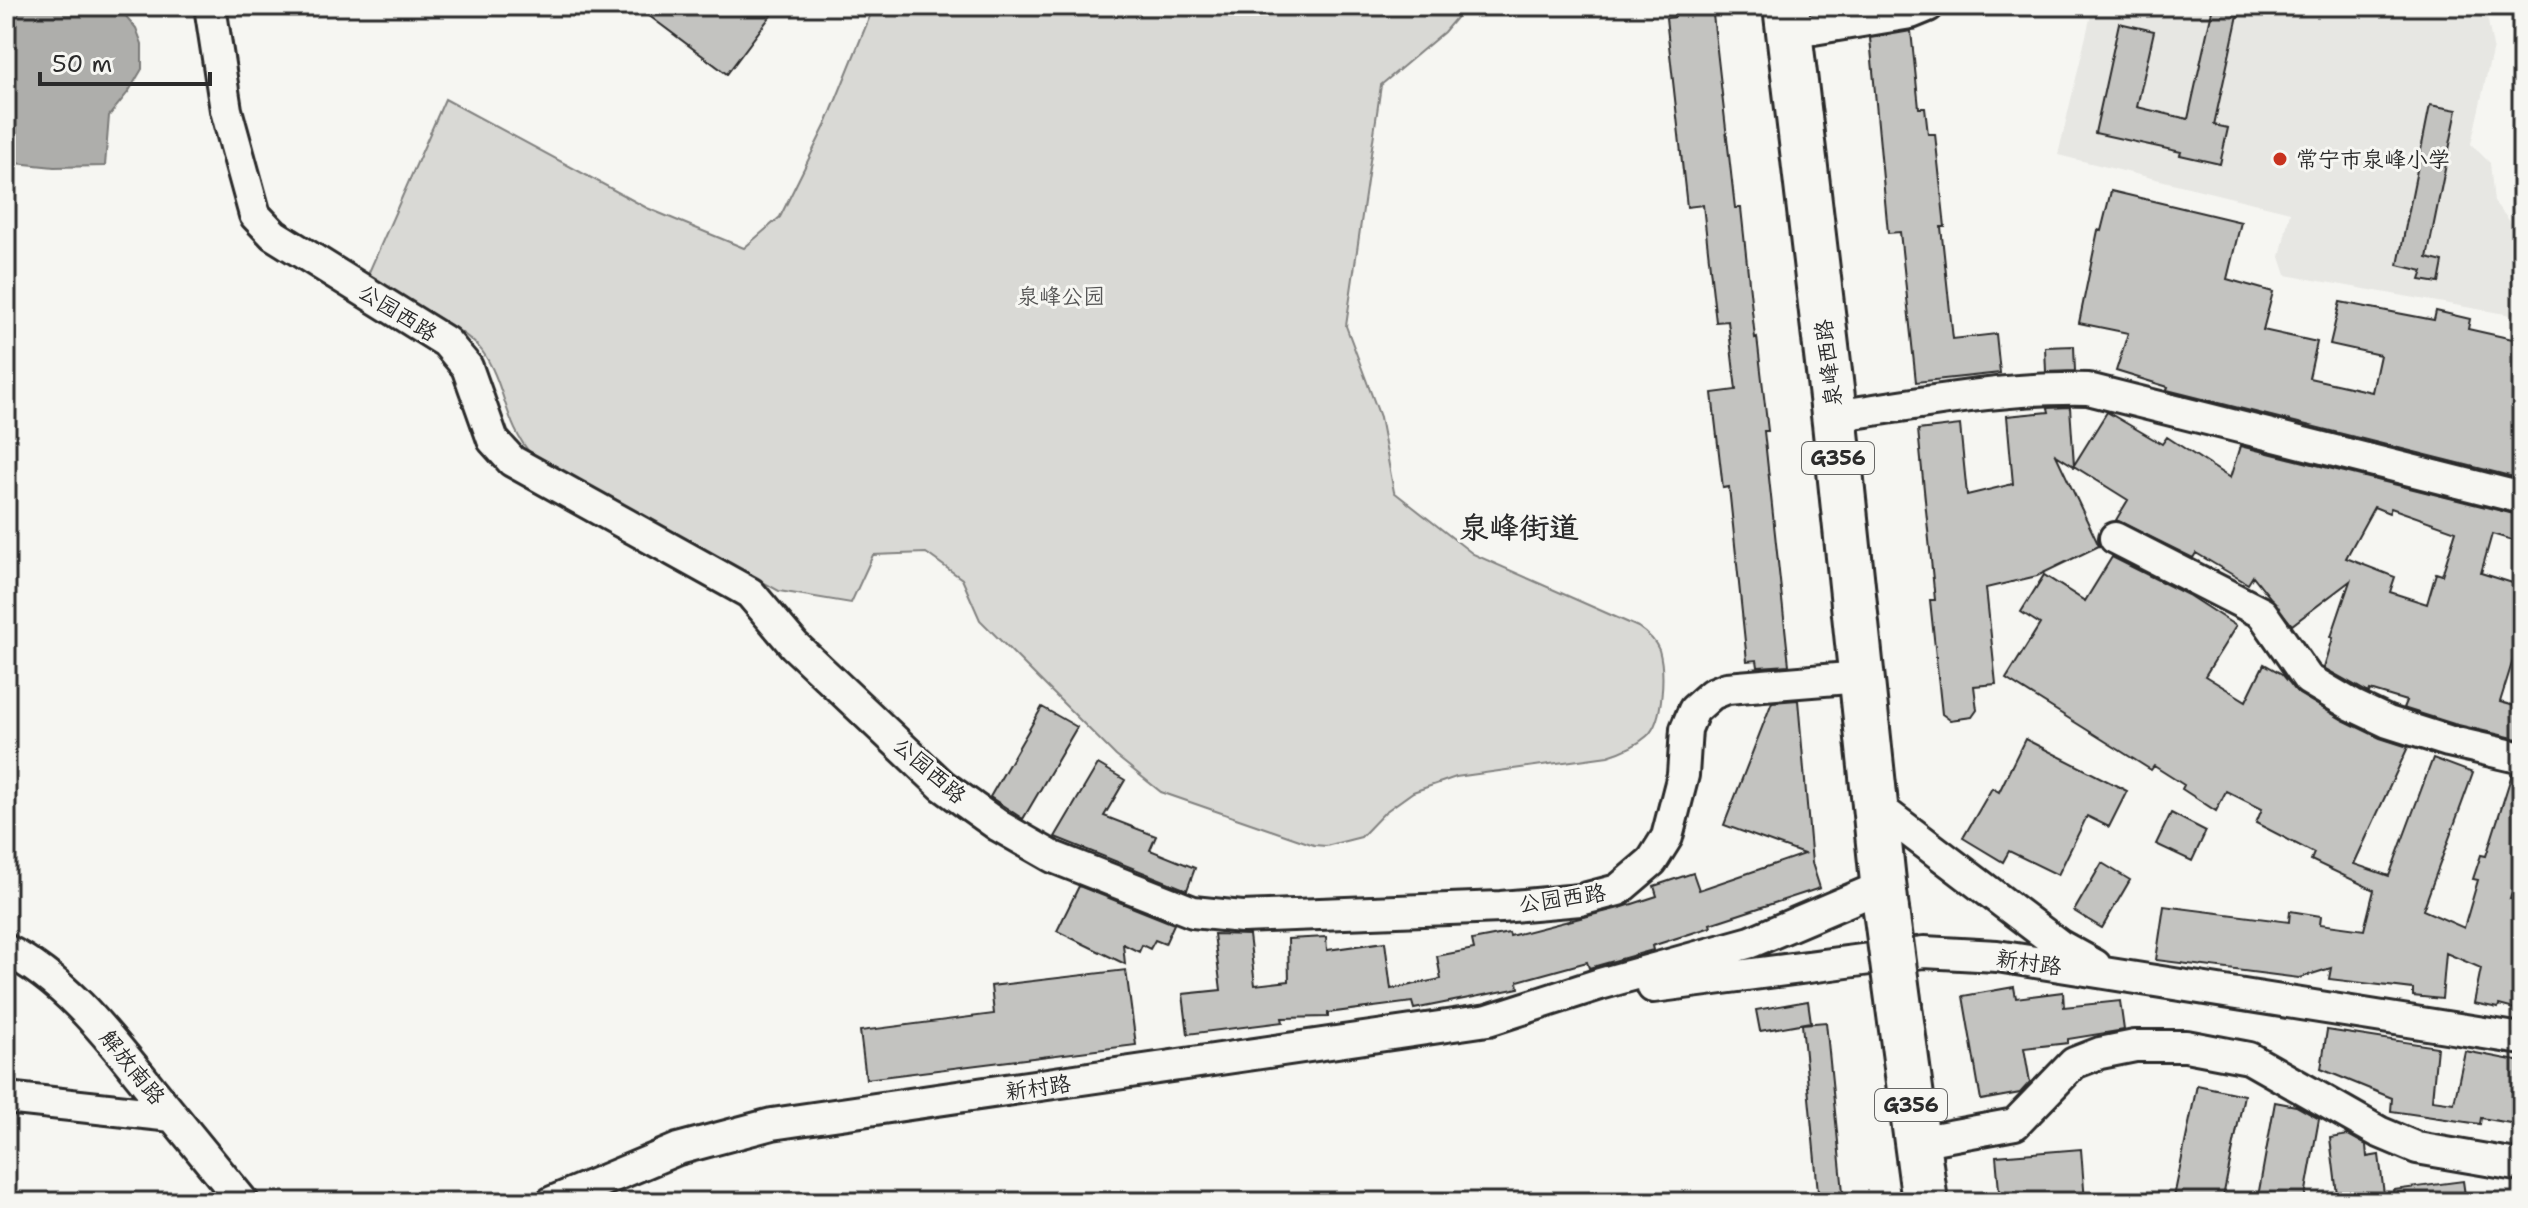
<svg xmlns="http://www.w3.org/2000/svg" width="2528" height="1208" viewBox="0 0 2528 1208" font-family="'Shantell Sans','LXGW WenKai TC',sans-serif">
<rect width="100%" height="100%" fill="#f6f6f2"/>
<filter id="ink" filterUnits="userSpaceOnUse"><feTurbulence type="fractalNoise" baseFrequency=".0125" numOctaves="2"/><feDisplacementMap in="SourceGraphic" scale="16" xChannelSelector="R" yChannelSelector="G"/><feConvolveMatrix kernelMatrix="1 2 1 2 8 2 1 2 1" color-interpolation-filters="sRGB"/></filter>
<g filter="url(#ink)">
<path fill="#e7e7e3" d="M 2093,6 L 2485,6 L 2493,47 L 2471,144 L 2490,163 L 2494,202 L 2522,236 L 2522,317 L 2286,275 L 2280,257 L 2290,212 L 2058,155 Z"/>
<path fill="#d9d9d5" stroke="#828280" stroke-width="2" d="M 874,6 L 1466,6 L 1444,32 L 1381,85 L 1346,326 L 1380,417 L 1394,492 L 1473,554 L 1638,627 C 1647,633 1655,640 1659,650 C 1665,670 1664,721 1647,736 C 1637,745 1621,752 1608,756 L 1456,777 L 1413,792 L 1385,812 L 1361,837 L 1326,846 L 1314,845 L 1161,792 L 1116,756 L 980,620 L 962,579 L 926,553 L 873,555 L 851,603 L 779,591 L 533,456 C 504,426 506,384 482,351 C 462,325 396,296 366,279 L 445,99 L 647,208 L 744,248 L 780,217 L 827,122 Z"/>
<path fill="#aeaeab" stroke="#7a7a78" stroke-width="2" d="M 6,6 L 110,6 L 125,15 L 136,28 L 142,44 L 142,69 L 129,91 L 109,116 L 105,166 L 54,167 L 6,162 Z"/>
<path fill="#c3c3c0" stroke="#2b2b2b" stroke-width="2" fill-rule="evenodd" d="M 636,6 L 778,6 L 727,74 Z
M 1674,6 L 1712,6 L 1735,208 L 1741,208 L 1755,338 L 1757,337 L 1768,431 L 1764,431 L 1789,665 L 1758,667 L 1757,660 L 1747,661 L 1729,487 L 1723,488 L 1712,393 L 1736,390 L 1728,321 L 1716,322 L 1703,205 L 1687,207 L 1666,18 L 1675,17 Z
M 2213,6 L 2240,6 L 2214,125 L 2228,128 L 2220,164 L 2180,155 L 2181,152 L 2095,133 L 2119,23 L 2154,31 L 2137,107 L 2188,119 Z
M 1911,31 L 1919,108 L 1925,108 L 1928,134 L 1935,134 L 1945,227 L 1941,227 L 1953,339 L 1996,334 L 2000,373 L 1916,382 L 1900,232 L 1888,233 L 1870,38 Z
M 2430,105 L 2457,110 L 2427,258 L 2443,262 L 2439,283 L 2420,280 L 2423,271 L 2398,265 Z
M 2111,191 L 2241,222 L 2227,279 L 2273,292 L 2263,330 L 2317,342 L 2309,378 L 2372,392 L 2380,355 L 2330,344 L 2340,302 L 2434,320 L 2436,311 L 2470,319 L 2468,329 L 2517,340 L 2515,348 L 2522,349 L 2522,479 L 2167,390 L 2168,387 L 2116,371 L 2128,333 L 2079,323 L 2098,230 L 2101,231 Z
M 2074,346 L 2075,371 L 2046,372 L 2045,347 Z
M 2070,407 L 2074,465 L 2107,412 L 2162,444 L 2167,437 L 2230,478 L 2240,446 L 2522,516 L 2522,543 L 2492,534 L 2481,573 L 2522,586 L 2522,631 L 2500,702 L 2522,708 L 2522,740 L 2454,724 L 2403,708 L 2406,701 L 2370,690 L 2369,693 L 2324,668 L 2333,638 L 2331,637 L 2350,581 L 2292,625 L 2253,576 L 2248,584 L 2196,553 L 2193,558 L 2116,520 L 2128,500 L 2056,455 L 2099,546 L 2037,576 L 1986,588 L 1996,684 L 1974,686 L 1977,710 L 1972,717 L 1950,720 L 1942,714 L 1930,600 L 1935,600 L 1918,430 L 1960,425 L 1967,495 L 2013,484 L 2007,416 L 2049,412 L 2048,408 ZM 2374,507 L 2389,513 L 2391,508 L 2456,531 L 2442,575 L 2436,573 L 2427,604 L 2390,592 L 2395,577 L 2346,558 Z
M 2112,557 L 2188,595 L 2236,626 L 2205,676 L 2246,701 L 2264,664 L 2282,674 L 2299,694 L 2343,720 L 2380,738 L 2408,747 L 2354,864 L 2389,876 L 2433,758 L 2473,773 L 2423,910 L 2464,928 L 2478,880 L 2473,879 L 2481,855 L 2486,856 L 2512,774 L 2522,776 L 2522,862 L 2510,899 L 2522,900 L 2522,1011 L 2499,1005 L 2498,1008 L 2474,1003 L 2481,968 L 2446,953 L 2442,999 L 2413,996 L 2413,989 L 2329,979 L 2331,968 L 2299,978 L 2156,960 L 2164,906 L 2289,922 L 2290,911 L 2321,916 L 2320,924 L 2364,930 L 2374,890 L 2311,860 L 2314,853 L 2256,823 L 2262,809 L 2226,791 L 2216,811 L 2182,789 L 2184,785 L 2154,766 L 2151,770 L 2006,679 L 2040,624 L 2021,612 L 2044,575 L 2085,601 Z
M 1798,700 L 1812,863 L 1820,888 L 1710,924 L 1711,927 L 1652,946 L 1653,950 L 1589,968 L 1587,962 L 1518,981 L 1519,988 L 1414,1009 L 1412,1002 L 1328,1013 L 1328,1017 L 1282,1018 L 1283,1022 L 1188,1034 L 1183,994 L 1221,990 L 1214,934 L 1249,935 L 1255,985 L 1289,981 L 1288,939 L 1326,937 L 1327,950 L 1385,942 L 1391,989 L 1441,979 L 1437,956 L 1474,949 L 1472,940 L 1509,933 L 1510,936 L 1623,907 L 1657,896 L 1654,886 L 1693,873 L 1699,890 L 1804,854 L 1724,825 L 1772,702 Z
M 1042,707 L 1077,727 L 1023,819 L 990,797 Z
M 2025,739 L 2127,791 L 2109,827 L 2087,816 L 2058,875 L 2009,851 L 2003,862 L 1963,838 L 1992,788 L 1999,792 Z
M 1098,764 L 1125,780 L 1104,816 L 1156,836 L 1150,850 L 1195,868 L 1187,890 L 1055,837 Z
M 2171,813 L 2206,831 L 2192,861 L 2156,844 Z
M 2102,863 L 2130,880 L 2102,928 L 2074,911 Z
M 1079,886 L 1174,924 L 1165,944 L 1155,940 L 1150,949 L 1142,945 L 1139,952 L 1123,944 L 1125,964 L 1057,931 Z
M 1126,970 L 1136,1045 L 866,1079 L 860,1031 L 994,1014 L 991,986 Z
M 2014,987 L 2016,998 L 2063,992 L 2064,1007 L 2120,1001 L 2124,1030 L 2068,1039 L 2068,1043 L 2024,1048 L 2030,1082 L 2020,1093 L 1981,1100 L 1963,996 Z
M 1808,1001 L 1811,1022 L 1760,1031 L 1756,1010 Z
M 1826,1022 L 1844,1202 L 1819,1202 L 1802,1024 Z
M 2327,1030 L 2437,1047 L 2432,1100 L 2454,1103 L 2465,1051 L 2522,1062 L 2522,1125 L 2481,1118 L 2480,1124 L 2391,1111 L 2392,1098 L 2321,1069 Z
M 2197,1085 L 2244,1095 L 2222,1202 L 2173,1202 Z
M 2275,1102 L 2296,1106 L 2319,1119 L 2304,1202 L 2257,1202 Z
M 2348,1135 L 2366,1145 L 2367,1157 L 2379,1155 L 2385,1202 L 2338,1202 L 2330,1138 Z
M 2081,1149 L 2085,1202 L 2000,1202 L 1996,1156 Z
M 2463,1181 L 2466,1202 L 2394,1202 L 2393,1190 Z"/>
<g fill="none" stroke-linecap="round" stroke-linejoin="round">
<defs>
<path id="minor" d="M 210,6 L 226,110 L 255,215 L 274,235 L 446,342 L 467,367 L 493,440 L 512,461 L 750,593 L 794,645 L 943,786 L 999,826 L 1053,857 L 1193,912 L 1242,917 L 1501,907 L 1580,900 L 1618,890 L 1652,861 L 1667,837 L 1683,775 L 1686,729 L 1694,710 L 1712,694 L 1727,688 L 1861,677
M 1789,33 L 1911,13 L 1928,6
M 1834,416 C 1918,404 2003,387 2088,389 L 2522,498
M 2115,538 L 2262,613 L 2308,679 L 2352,705 L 2388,722 L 2448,741 L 2522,758
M 1875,805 L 2059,945 L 2095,965
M 6,950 C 67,981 108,1036 150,1088 C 181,1126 212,1164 243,1202
M 1653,987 L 1924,952 L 1997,956 L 2522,1039
M 6,1098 L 172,1116
M 1917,1142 L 2015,1124 L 2074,1063 L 2100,1053 L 2135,1046 L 2186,1046 L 2249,1058 L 2379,1132 L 2417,1148 L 2522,1166
M 552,1202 L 678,1149 L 772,1124 L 1488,1020 L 1600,984 L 1751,942 L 1883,886"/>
<path id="highway" d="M 1786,6 L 1835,423 L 1886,910
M 1899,1007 L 1925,1202"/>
</defs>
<use href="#minor" stroke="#2b2b2b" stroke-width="36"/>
<use href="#highway" stroke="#2b2b2b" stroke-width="50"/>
<use href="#minor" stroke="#f6f6f2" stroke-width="30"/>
<use href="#highway" stroke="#f6f6f2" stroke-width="44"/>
<defs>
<path id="highway-bridge" d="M 1886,910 L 1899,1007"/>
</defs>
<use href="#highway-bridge" stroke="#2b2b2b" stroke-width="50" stroke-linecap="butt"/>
<use href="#highway-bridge" stroke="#f6f6f2" stroke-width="44"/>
</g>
</g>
<circle fill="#c8321e" stroke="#f6f6f2" stroke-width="3" cx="2280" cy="159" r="8"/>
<g text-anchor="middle" stroke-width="6" stroke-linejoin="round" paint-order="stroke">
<g fill="#f6f6f2" stroke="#686867" stroke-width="2">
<rect x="1802" y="442" width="72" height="32" rx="6"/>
<rect x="1875" y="1089" width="72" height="32" rx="6"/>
</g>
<g font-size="20" font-weight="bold" fill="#2b2b2b">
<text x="1838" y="465">G356</text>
<text x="1911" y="1112">G356</text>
</g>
<g font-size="22" fill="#2b2b2b" stroke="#f6f6f2" text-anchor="start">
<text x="2296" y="167">常宁市泉峰小学</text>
</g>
<g font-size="22" fill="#565656" stroke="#f6f6f2">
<text x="1061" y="304">泉峰公园</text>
</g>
<g font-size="22" fill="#2b2b2b" stroke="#f6f6f2">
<text transform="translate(398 312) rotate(32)" y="8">公园西路</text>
<text transform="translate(1828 363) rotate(-97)" y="8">泉峰西路</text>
<text transform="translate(930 770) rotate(41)" y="8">公园西路</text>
<text transform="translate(1562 898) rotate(-8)" y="8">公园西路</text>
<text transform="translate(2029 962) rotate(8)" y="8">新村路</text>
<text transform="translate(133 1067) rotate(51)" y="8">解放南路</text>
<text transform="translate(1038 1087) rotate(-8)" y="8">新村路</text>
</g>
<g font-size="30" font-weight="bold" fill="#2b2b2b" stroke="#f6f6f2">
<text x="1519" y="538">泉峰街道</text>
</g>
</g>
<rect width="2528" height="1208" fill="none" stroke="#f6f6f2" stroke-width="32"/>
<rect x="16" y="16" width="2496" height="1176" fill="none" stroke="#2b2b2b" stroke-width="3" filter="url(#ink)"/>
<path d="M40 72v12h170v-12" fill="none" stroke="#2b2b2b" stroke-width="4"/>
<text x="52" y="72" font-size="24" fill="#2b2b2b" stroke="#f6f6f2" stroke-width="6" paint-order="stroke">50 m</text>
</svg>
